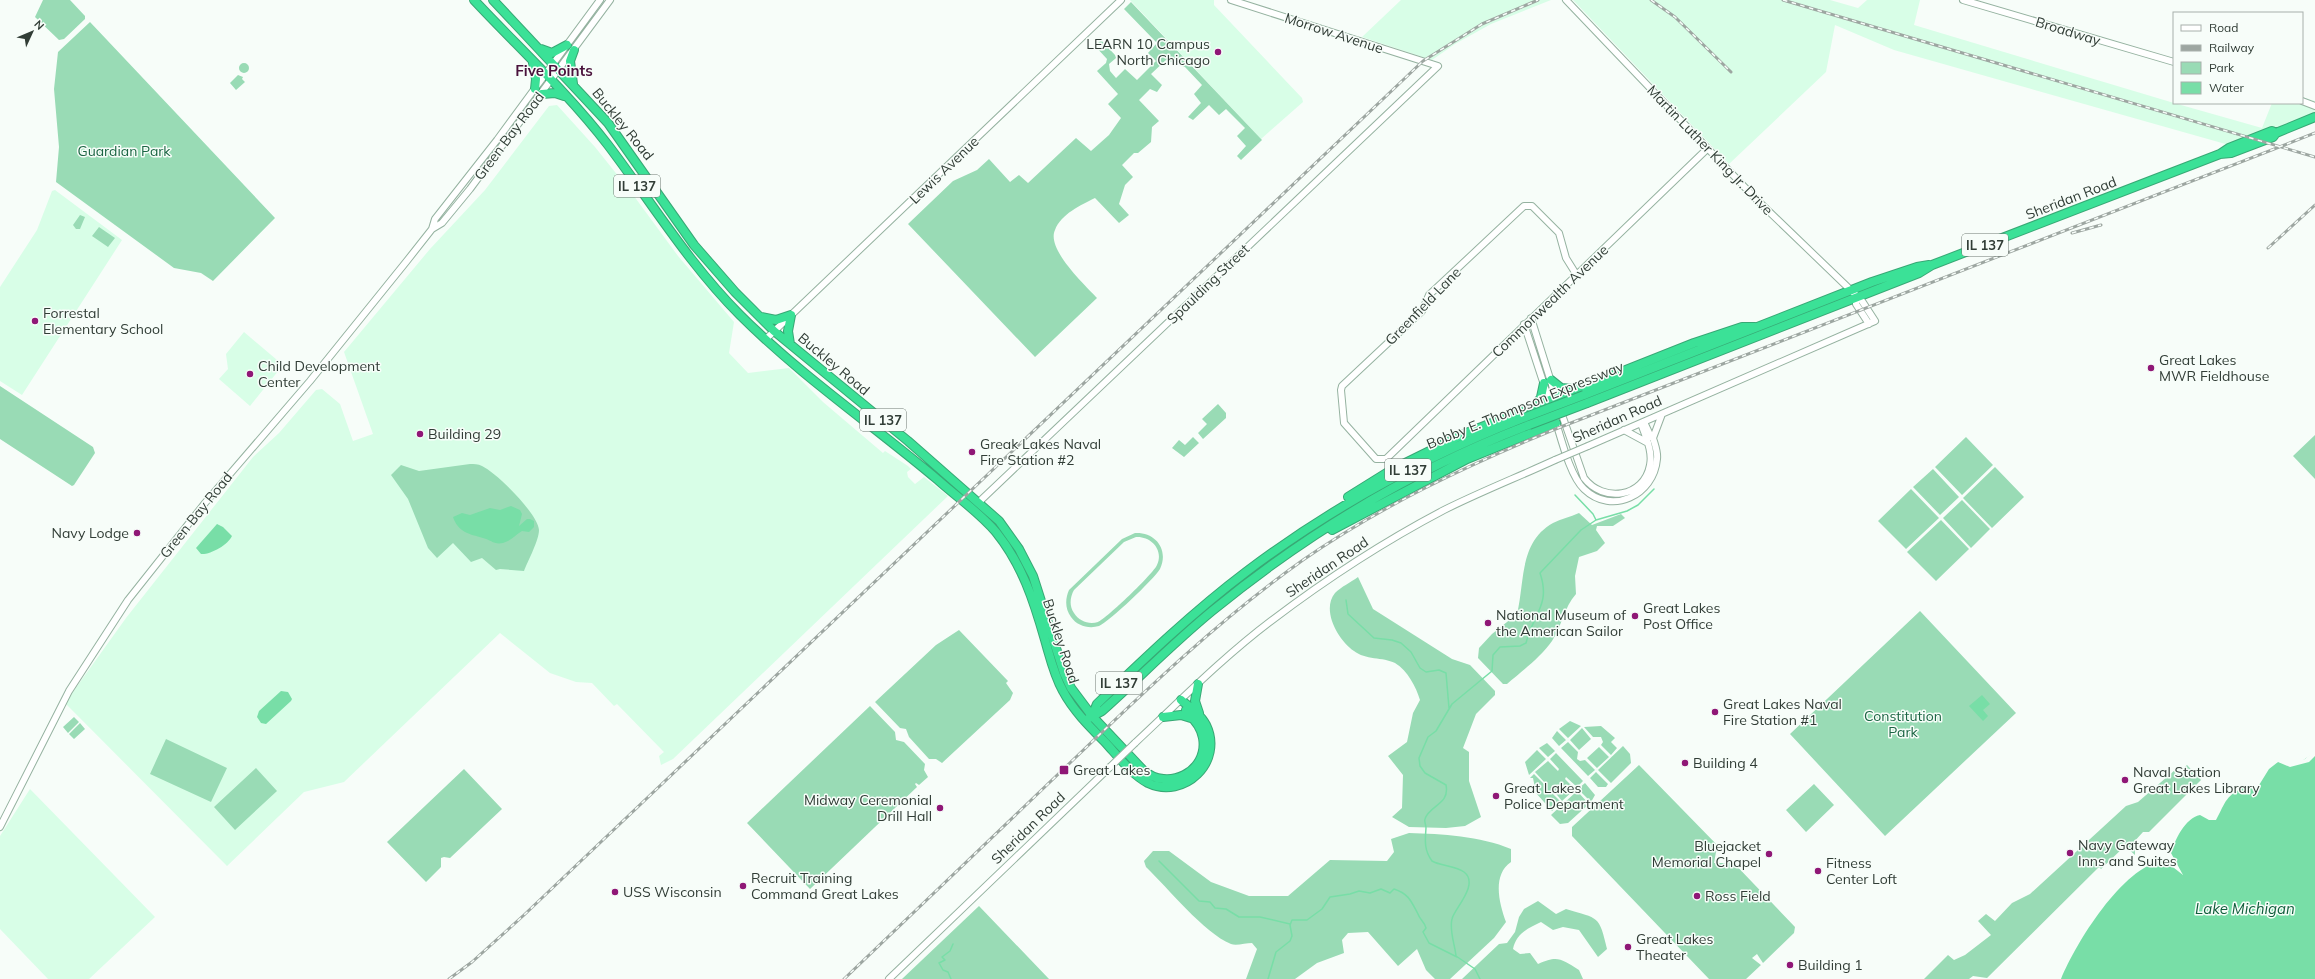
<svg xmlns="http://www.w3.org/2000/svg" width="2315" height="979" viewBox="0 0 2315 979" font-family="Mulish,sans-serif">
<rect width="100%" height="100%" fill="#f7fdf9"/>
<path fill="#d8fee7" d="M 1130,0 L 1214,0 L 1214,5 L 1302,98 L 1303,102 L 1261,139 Z
M 1401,0 L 1551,0 L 1491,24 L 1455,44 L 1432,60 L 1362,37 Z
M 1573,0 L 1830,0 L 1858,8 L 1867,0 L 1920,0 L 1914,25 L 2174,103 L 2262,128 L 2272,103 L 2302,103 L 2302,97 L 2315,101 L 2315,115 L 2229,145 L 1894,50 L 1835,25 L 1826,72 L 1729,164 Z
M 557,105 L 595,147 L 631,192 L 678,256 L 734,322 L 729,353 L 748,373 L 789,368 L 823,402 L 883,453 L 885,451 L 908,466 L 911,469 L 907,472 L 908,477 L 915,484 L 924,477 L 948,496 L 673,759 L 661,765 L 659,756 L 664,752 L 661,749 L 617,704 L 614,706 L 592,683 L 576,682 L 550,673 L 500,633 L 344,782 L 304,792 L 227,866 L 65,703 L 126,618 L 253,457 L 279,433 L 316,390 L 322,389 L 340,404 L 353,441 L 373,434 L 344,352 L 430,249 L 485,190 L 549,106 Z
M 55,190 L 122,240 L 22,395 L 0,381 L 0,287 L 37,230 L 52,191 Z
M 244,332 L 283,365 L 250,406 L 219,379 L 228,369 L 226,354 Z
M 30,789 L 155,917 L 89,979 L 48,979 L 0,929 L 0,836 Z"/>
<path fill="#99dbb5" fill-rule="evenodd" d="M 43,0 L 70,0 L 85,16 L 85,19 L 64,39 L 59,40 L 35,17 Z
M 1131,2 L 1262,140 L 1241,160 L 1237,156 L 1246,146 L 1237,136 L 1245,128 L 1226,109 L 1219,115 L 1209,105 L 1193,120 L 1188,117 L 1201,103 L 1194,94 L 1202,85 L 1185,67 L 1166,60 L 1151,74 L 1162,85 L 1157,92 L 1150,89 L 1139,100 L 1159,121 L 1152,127 L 1151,142 L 1138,153 L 1134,153 L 1122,165 L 1133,177 L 1125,185 L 1119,204 L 1129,215 L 1119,223 L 1095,198 C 1081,205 1061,214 1055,230 C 1046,249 1085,285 1097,298 L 1035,357 L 908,224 L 953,181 L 977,170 L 989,159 L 1010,182 L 1019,175 L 1028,183 L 1076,138 L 1091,151 L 1109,135 L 1121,118 L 1108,104 L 1118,94 L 1097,71 L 1106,63 L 1107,59 L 1095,46 L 1101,40 L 1115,55 L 1116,58 L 1109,64 L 1110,71 L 1116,78 L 1125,69 L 1137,80 L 1156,61 L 1148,53 L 1157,43 L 1124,9 Z
M 90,22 L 275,218 L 213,281 L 201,273 L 174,268 L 56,182 L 59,147 L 54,89 L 58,52 Z
M239 68a5 5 0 1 1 10 0a5 5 0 1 1-10 0Z
M 238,75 L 243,77 L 242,79 L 245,82 L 236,90 L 230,83 Z
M 80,215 L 85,217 L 80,229 L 76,229 L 73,225 Z
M 99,227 L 115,238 L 108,247 L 92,236 Z
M 0,386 L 93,447 L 95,453 L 74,485 L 72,486 L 0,439 Z
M 1218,404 L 1226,413 L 1226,418 L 1203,439 L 1198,433 L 1207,424 L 1202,419 Z
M 2315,435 L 2315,479 L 2293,456 Z
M 1193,437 L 1199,443 L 1184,457 L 1172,448 L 1179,440 L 1185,445 Z
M 1966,437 L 1993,465 L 1962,495 L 1935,467 Z
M 470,464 C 474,464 478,464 482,466 C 497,473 538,514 539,530 C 539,540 528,561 524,571 L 500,569 L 496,570 L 482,558 L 471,562 L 453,543 L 437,558 L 428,548 L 408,499 L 391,475 L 401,465 L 419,471 Z
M 1995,467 L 2024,497 L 1992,528 L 1963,498 Z
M 1933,469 L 1959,497 L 1940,515 L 1913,487 Z
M 1911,489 L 1939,518 L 1906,549 L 1878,521 Z
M 1962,500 L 1990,529 L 1971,548 L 1943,518 Z
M 1579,513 L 1592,525 L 1621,514 L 1625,518 L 1613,526 L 1597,526 L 1596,530 L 1605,543 L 1597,551 L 1579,557 L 1575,576 L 1576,594 C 1564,607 1562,626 1552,641 C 1541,657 1522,671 1507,684 L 1503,684 L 1478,658 L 1479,648 L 1492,634 L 1517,614 C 1525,581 1519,542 1553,523 C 1561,519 1570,517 1579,513 Z
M 1941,520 L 1969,549 L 1936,581 L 1907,552 Z
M 1135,533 C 1156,532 1169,550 1160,569 C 1154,579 1109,622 1099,626 C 1089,629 1077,626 1071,617 C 1065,609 1065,599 1069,590 L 1122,539 ZM 1136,537 C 1151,536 1164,550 1157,565 C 1154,573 1106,619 1098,622 C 1089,625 1079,621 1074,613 C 1069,606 1070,597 1074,590 L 1124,542 Z
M 1358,577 L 1373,609 L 1452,659 L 1470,665 L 1495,691 L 1495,695 L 1476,714 L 1463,748 L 1469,752 L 1469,781 L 1481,817 L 1465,826 L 1446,828 L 1409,827 L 1392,817 L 1402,808 L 1403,775 L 1388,756 L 1407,742 L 1413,713 L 1420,700 C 1416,687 1408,671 1395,663 C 1383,657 1365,660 1354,651 C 1338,640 1321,610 1335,593 C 1341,587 1351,582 1358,577 Z
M 1920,611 L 2016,713 L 1885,836 L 1790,734 Z
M 959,630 L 1008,681 L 1006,683 L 1013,693 L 1010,700 L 942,763 L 936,759 L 929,759 L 909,737 L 906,729 L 900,728 L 875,702 L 936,645 Z
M 870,706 L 895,732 L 896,740 L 904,742 L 925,764 L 924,770 L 928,777 L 919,785 L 916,783 L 915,784 L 917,787 L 810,889 L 747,823 Z
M 74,717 L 79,722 L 68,733 L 63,727 Z
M 1570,721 L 1581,726 L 1568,738 L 1559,729 Z
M 80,723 L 85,729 L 74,739 L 69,734 Z
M 1601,726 L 1615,738 L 1611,742 L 1617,748 L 1611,755 L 1601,745 L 1603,742 L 1601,737 L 1593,737 L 1584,727 Z
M 1582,728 L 1591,739 L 1579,750 L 1570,740 Z
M 1557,731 L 1566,740 L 1559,746 L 1552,738 Z
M 166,739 L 227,768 L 211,802 L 150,774 Z
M 1568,742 L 1578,752 L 1577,759 L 1580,761 L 1585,760 L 1595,770 L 1588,776 L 1561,748 Z
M 1547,743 L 1555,751 L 1548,757 L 1539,748 Z
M 1623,746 L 1630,754 L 1631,763 L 1611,783 L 1598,770 Z
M 1599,747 L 1609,757 L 1597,768 L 1587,758 Z
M 1537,750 L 1546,759 L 1529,775 L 1525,762 Z
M 1556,753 L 1583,781 L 1577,787 L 1566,777 L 1565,779 L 1575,789 L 1562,801 L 1553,790 L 1551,792 L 1561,802 L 1552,811 L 1536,793 L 1533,778 L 1530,778 L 1534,774 L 1544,784 L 1545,783 L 1535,772 L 1548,761 L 1558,771 L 1559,769 L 1550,759 Z
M 1639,765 L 1720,848 L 1716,852 L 1714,863 L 1726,863 L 1730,859 L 1795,927 L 1794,933 L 1763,963 L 1757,954 L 1752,958 L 1761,965 L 1746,979 L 1709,979 L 1572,836 L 1572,827 Z
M 2187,765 L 2201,780 L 2149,832 L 2143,832 L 2132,844 L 2135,848 L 2135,855 L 2125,846 L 2101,869 L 2099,867 L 1987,978 L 1973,976 L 1969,979 L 1924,979 L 1948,955 L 1954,960 L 1965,955 L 1991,935 L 1978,921 L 1986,914 L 1995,921 L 2012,903 L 2030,894 L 2126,806 L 2138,802 L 2175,770 L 2179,772 Z
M 256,768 L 277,791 L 235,830 L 214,807 Z
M 464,769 L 502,809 L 450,858 L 444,857 L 441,858 L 441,867 L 426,882 L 387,842 Z
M 1596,772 L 1608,784 L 1606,787 L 1598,787 L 1590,778 Z
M 1585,783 L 1595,795 L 1591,802 L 1578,789 Z
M 1814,784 L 1834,805 L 1806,832 L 1786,810 Z
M 1577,791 L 1589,804 L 1568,823 L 1560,824 L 1551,815 Z
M 1409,833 C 1442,834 1480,836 1511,849 L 1511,862 C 1492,875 1499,903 1506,922 L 1494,938 L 1450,979 L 1435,979 L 1426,970 L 1417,949 L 1398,966 L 1368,932 L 1348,933 L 1342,940 L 1344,953 L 1317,963 L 1295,979 L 1246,979 L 1257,949 L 1252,943 C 1246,943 1236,946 1231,944 C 1204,933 1168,888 1146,867 L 1144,861 L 1153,851 L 1169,851 L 1211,882 L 1249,896 L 1288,896 L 1330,860 L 1387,861 L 1394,852 L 1391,839 Z
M 1538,901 L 1556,914 L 1566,909 C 1599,919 1599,915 1607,949 L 1598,957 L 1579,930 L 1563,927 L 1553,930 L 1541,922 C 1528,928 1516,934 1513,949 L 1520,954 L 1530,953 L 1538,964 C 1558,955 1561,959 1579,970 L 1583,979 L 1462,979 L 1499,944 L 1507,943 L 1515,932 L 1519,917 L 1524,909 Z
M 979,906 L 1049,979 L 902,979 Z"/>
<path fill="#78dea7" d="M 511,506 L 520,510 L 522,514 L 519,526 L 527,519 L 530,519 L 534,521 L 534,527 L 529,532 L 522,531 C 515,535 511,541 503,543 C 494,545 491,540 483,538 C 469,534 458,532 453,517 L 462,513 L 470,515 L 490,508 L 500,510 Z
M 217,524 L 223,527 L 232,536 C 228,545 210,555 201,554 L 196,548 Z
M 281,691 L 288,692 L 292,699 L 291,701 L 266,724 L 261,723 L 257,717 L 259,711 Z
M 1982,695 L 1990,704 L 1983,710 L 1988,716 L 1983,721 L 1969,706 Z
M 2315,752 L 2315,979 L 2061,979 C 2076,943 2122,867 2164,860 L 2183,875 L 2171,853 C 2175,840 2185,818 2200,815 L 2209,820 L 2216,820 C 2226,802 2225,795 2247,786 L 2256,790 L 2269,769 L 2278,762 L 2299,763 Z"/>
<path fill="#f7fdf9" d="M 2315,750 L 2315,756 L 2309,762 L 2290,767 L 2278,762 L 2274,763 L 2278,760 L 2299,761 L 2305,759 Z"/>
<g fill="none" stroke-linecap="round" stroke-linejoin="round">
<path stroke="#78dea7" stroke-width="1.5" d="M 1575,495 L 1593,514 L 1596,520
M 1346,600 L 1348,614 L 1374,638 L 1392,640 L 1401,643 L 1411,652 L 1420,668 L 1426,672 L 1439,670 L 1446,673 L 1449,708
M 1159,861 L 1199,901 L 1210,902 L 1215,908 L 1226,909 L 1239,917 L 1260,917 L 1290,924
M 951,979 L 948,972 L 943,970 L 939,963 L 945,960 L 942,957 L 950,951 L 953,944
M 1268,979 L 1276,952 L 1290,941 L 1292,936 L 1290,925 L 1292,920 L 1307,920 L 1322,909 L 1330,897 L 1350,894 L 1359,891 L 1370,893 L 1381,889 L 1390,893 L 1394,889 C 1409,894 1411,901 1418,914 C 1420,920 1424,921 1426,928 L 1423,932 L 1429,943 L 1457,957
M 1480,979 L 1475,969 L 1456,956 C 1455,945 1449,930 1452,919 C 1454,909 1480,884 1464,872 C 1456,866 1441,866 1432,861 C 1424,850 1425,841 1426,828 C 1426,825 1424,821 1425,819 C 1429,805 1450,805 1446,785 L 1425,773 L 1420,766 L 1419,758 L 1428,737 L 1436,731 L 1452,704 L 1492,671 L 1493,655 L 1500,647 L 1520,646 L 1526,643 C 1533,614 1551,605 1540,573 L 1581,530 L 1596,520 L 1627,511 L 1638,505 L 1654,489"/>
<defs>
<path id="secondary" d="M 1566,0 L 1755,198 L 1862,301 L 1875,321 L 1588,446
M 1963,0 L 2174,62
M 2302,101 L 2315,106
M 432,229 L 442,223 L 470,189 L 610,0
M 1576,274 L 1566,258 L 1559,233 L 1532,206 L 1524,206 L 1429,295 L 1422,311 L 1342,386 L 1341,390 L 1344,423 L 1376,459 L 1386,459 L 1707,149
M 1856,297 L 1856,304 L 1869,324
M 1531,318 L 1557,401
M 1524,324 L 1550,403
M 766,339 L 1121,0
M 1560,409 L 1584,478 C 1603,503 1644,498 1650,465 C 1653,451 1645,436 1641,423
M 1555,419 C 1561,438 1570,476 1584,489 C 1612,516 1654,495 1657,459 C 1658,452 1655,445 1653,438 L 1651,437 L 1644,422
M 1624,430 L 1648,443
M 1653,438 L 1662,414
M 979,502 L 1438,66 L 1231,0
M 1135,743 C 1179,702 1222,658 1271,621 C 1325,580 1383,542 1444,510 C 1480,492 1518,477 1555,460
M 0,827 L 69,691 L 128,600 L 205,503 L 310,381 L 406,262 L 432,229 L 435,219 L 497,140 L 600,0
M 889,979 L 1110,767"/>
<path id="highway" d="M 474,0 C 519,48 568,93 608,145 C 652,203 689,264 740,315 C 801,376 873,425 938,480 C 957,497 979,512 996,532 C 1022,564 1034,601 1045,640 C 1050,657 1054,675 1063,691 C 1073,710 1089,726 1105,742 C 1117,755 1131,774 1148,783 C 1184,800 1224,762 1206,725 C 1201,715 1190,707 1181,700
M 493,0 L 608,123 L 694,245 L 735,292 L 774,331 L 908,441 L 999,521 L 1019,549 L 1033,576 L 1064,673 L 1071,688 L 1092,716 L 1143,770 C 1167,792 1209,772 1203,738 C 1201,726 1193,719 1186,710
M 541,49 L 552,53 L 567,45
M 533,63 L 536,79 L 535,89
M 573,84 L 570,61 L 574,50
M 542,94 L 555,93 L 564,96
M 2220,154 L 2231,153 L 2273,137 L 2276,133
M 761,317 L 776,320 L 791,315
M 790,344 L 788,331 L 791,315
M 1551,380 L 1561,388 L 1574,389
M 1584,395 L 1872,282 L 1917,267 L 1929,265
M 1587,403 L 1919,273 L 1932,265 L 2220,154 L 2229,148 L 2272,131 L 2276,133 L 2315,117
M 1537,404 L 1541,397 L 1544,383
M 1348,497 L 1393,469 L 1464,434 L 1694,343 L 1742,327 L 1755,327
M 1332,530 L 1467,459 L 1556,423
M 1198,684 L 1195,701 L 1199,713
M 1092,716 L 1097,704 C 1145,658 1193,612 1246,572 C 1332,507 1426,456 1526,417
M 1163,717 L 1181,715 L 1194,719
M 1089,718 L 1102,711 C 1139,678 1173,643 1212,611 C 1307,533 1414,469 1529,425"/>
</defs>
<use href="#secondary" stroke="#95b2a0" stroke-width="8"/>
<use href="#highway" stroke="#38a875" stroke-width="10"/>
<use href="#secondary" stroke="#fff" stroke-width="6"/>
<use href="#highway" stroke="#3be197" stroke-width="8"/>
<defs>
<path id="rail" d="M 1651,0 L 1675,17 L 1731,72
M 1783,0 L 2315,157
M 2072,233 L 2101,225
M 2268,248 L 2315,205
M 449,979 L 472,962 L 524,915 L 1423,61 L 1482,24 L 1538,0
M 844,979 C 920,906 997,833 1074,759 C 1147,689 1220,619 1303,560 C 1381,506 1466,466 1553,430 L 2315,133"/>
</defs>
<use href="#rail" stroke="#9da6a1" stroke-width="3"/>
<use href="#rail" stroke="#f7fdf9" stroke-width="1.5" stroke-dasharray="4.5" stroke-linecap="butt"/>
<defs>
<path id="secondary-bridge" d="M 1555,460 L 1588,446
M 1110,767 L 1135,743"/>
<path id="highway-bridge" d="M 1526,417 L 1584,395
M 1529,425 L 1587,403"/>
</defs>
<use href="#secondary-bridge" stroke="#95b2a0" stroke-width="8" stroke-linecap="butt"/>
<use href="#highway-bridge" stroke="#38a875" stroke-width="10" stroke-linecap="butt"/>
<use href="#secondary-bridge" stroke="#fff" stroke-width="6"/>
<use href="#highway-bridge" stroke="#3be197" stroke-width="8"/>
</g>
<g fill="#8f1776" stroke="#f7fdf9" stroke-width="1.5">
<circle cx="1218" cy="52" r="4"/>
<circle cx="35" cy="321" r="4"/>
<circle cx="2151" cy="368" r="4"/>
<circle cx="250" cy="374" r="4"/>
<circle cx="420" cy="434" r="4"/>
<circle cx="972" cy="452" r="4"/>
<circle cx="137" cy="533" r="4"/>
<circle cx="1635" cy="616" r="4"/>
<circle cx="1488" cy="623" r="4"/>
<circle cx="1715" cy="712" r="4"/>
<circle cx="1685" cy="763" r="4"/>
<rect x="1059" y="765" width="10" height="10" rx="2"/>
<circle cx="2125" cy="780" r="4"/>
<circle cx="1496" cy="796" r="4"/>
<circle cx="940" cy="808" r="4"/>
<circle cx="2070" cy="853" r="4"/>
<circle cx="1769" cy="854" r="4"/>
<circle cx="1818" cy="871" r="4"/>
<circle cx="743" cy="886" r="4"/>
<circle cx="615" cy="892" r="4"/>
<circle cx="1697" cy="896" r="4"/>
<circle cx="1628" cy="947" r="4"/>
<circle cx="1790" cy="965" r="4"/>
</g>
<g text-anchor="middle" stroke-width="3" stroke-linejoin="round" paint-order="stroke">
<g fill="#f7fdf9" stroke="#6c7770" stroke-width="1">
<rect x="614" y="175" width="46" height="22" rx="3"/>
<rect x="1962" y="234" width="46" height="22" rx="3"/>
<rect x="860" y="409" width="46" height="22" rx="3"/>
<rect x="1385" y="459" width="46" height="22" rx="3"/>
<rect x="1096" y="672" width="46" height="22" rx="3"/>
</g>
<g font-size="13" font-weight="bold" fill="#313d36">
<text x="637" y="191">IL 137</text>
<text x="1985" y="250">IL 137</text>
<text x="883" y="425">IL 137</text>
<text x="1408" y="475">IL 137</text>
<text x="1119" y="688">IL 137</text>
</g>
<g font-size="14" fill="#313d36" stroke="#f7fdf9">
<text transform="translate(2068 31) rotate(17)" y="5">Broadway</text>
<text transform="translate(1334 33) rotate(18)" y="5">Morrow Avenue</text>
<text transform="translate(623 124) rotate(51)" y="5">Buckley Road</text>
<text transform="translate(509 136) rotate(-53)" y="5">Green Bay Road</text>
<text transform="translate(1710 150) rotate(46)" y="5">Martin Luther King Jr. Drive</text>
<text transform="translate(944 170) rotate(-44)" y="5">Lewis Avenue</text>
<text transform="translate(2071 198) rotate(-21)" y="5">Sheridan Road</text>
<text transform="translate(1208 284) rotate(-44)" y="5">Spaulding Street</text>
<text transform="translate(1550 301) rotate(-44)" y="5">Commonwealth Avenue</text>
<text transform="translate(1423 306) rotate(-46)" y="5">Greenfield Lane</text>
<text transform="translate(834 364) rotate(40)" y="5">Buckley Road</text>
<text transform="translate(1525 405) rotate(-22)" y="5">Bobby E. Thompson Expressway</text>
<text transform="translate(1617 419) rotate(-24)" y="5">Sheridan Road</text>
<text transform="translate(196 515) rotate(-51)" y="5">Green Bay Road</text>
<text transform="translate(1327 567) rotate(-34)" y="5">Sheridan Road</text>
<text transform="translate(1061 641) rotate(72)" y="5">Buckley Road</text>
<text transform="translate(1028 828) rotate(-44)" y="5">Sheridan Road</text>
</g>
<g font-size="14" fill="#313d36" stroke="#f7fdf9" text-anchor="start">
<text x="1210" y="49" text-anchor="end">LEARN 10 Campus<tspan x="1210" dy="16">North Chicago</tspan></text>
<text x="43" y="318">Forrestal<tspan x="43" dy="16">Elementary School</tspan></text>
<text x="2159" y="365">Great Lakes<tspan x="2159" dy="16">MWR Fieldhouse</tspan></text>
<text x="258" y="371">Child Development<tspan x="258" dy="16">Center</tspan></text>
<text x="428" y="439">Building 29</text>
<text x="980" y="449">Greak Lakes Naval<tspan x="980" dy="16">Fire Station #2</tspan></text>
<text x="129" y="538" text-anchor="end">Navy Lodge</text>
<text x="1643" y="613">Great Lakes<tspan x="1643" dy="16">Post Office</tspan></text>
<text x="1496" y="620">National Museum of<tspan x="1496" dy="16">the American Sailor</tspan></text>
<text x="1723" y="709">Great Lakes Naval<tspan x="1723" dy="16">Fire Station #1</tspan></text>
<text x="1693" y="768">Building 4</text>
<text x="1073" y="775">Great Lakes</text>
<text x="2133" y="777">Naval Station<tspan x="2133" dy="16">Great Lakes Library</tspan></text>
<text x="1504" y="793">Great Lakes<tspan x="1504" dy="16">Police Department</tspan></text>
<text x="932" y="805" text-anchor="end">Midway Ceremonial<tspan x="932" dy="16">Drill Hall</tspan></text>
<text x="2078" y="850">Navy Gateway<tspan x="2078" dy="16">Inns and Suites</tspan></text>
<text x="1761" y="851" text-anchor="end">Bluejacket<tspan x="1761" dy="16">Memorial Chapel</tspan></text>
<text x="1826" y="868">Fitness<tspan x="1826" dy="16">Center Loft</tspan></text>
<text x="751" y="883">Recruit Training<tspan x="751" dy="16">Command Great Lakes</tspan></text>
<text x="623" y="897">USS Wisconsin</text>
<text x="1705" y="901">Ross Field</text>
<text x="1636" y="944">Great Lakes<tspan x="1636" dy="16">Theater</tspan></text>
<text x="1798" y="970">Building 1</text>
</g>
<g font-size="14" fill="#1b6543" stroke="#f7fdf9">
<text x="124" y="156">Guardian Park</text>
<text x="1903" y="721">Constitution<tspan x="1903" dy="16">Park</tspan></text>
</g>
<g font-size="15" font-weight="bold" fill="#4a123c" stroke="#f7fdf9">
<text x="554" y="76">Five Points</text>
</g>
<g font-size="15" font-style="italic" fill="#105e3c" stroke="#f7fdf9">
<text x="2245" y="914">Lake Michigan</text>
</g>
</g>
<rect x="2173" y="12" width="130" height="92" fill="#f7fdf9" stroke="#a8b0ab"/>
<rect x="2181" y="25" width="20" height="6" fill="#ffffff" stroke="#a8b0ab"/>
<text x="2209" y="32" font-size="12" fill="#313d36">Road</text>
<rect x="2181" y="45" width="20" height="6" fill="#9da6a1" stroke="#a8b0ab"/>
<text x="2209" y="52" font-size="12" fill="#313d36">Railway</text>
<rect x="2181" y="62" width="20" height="12" fill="#99dbb5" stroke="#a8b0ab"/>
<text x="2209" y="72" font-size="12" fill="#313d36">Park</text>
<rect x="2181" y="82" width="20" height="12" fill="#78dea7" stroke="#a8b0ab"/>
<text x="2209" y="92" font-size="12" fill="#313d36">Water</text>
<g transform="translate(32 32) rotate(46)" stroke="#f7fdf9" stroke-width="3" paint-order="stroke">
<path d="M0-3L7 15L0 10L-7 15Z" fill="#313d36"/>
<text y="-6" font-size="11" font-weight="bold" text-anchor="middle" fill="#313d36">N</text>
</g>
</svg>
